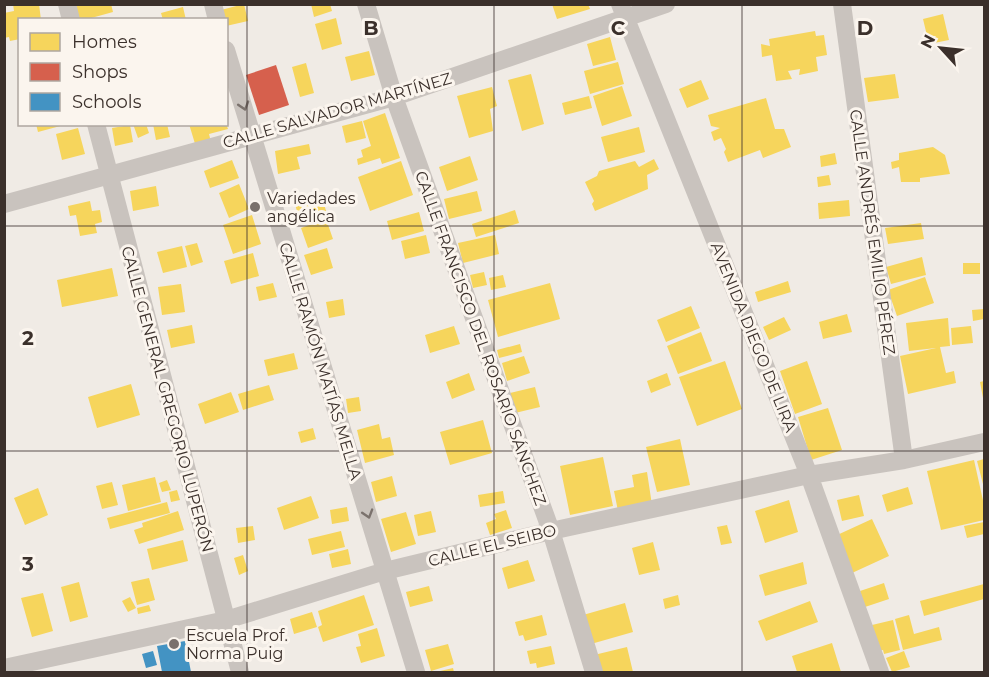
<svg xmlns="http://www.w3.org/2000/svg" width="989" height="677" viewBox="0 0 989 677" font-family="Montserrat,sans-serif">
<rect width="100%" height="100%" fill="#f0ebe5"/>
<path fill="#f6d55c" d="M 13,4 L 39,4 L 41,20 L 20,20 L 20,39 L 10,41 L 9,37 L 4,38 L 4,13 L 14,11 Z
M 72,4 L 111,4 L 113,12 L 84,20 L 76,20 Z
M 244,4 L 248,21 L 226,26 L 226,20 L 223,20 L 221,10 Z
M 311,4 L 330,4 L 332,11 L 314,17 Z
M 552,4 L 588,4 L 590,9 L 557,19 Z
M 183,7 L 186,20 L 163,20 L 161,13 Z
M 943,14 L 949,40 L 929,44 L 923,19 Z
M 336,18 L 342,44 L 322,50 L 315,24 Z
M 815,31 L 816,36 L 824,35 L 827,55 L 816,57 L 818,71 L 799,75 L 800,69 L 788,71 L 792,79 L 776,81 L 772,55 L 762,57 L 761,44 L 770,46 L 769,39 Z
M 610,37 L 616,60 L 593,66 L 587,44 Z
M 369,51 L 375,75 L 351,81 L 345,57 Z
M 618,62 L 624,84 L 590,94 L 584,71 Z
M 306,63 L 314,93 L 300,97 L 292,67 Z
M 531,74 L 544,124 L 522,131 L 508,80 Z
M 895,74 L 899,98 L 868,102 L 864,78 Z
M 701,80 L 709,99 L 687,108 L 679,89 Z
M 622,86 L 632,116 L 602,126 L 593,96 Z
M 492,87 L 497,106 L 490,109 L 493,131 L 469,138 L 457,96 Z
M 589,96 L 592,108 L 565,115 L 562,103 Z
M 766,98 L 775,129 L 784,129 L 791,147 L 763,158 L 760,150 L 728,162 L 724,152 L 726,149 L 721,138 L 714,141 L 711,132 L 720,128 L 711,126 L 708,115 Z
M 385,113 L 400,158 L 382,164 L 380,158 L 358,165 L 357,159 L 363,157 L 361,150 L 371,146 L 363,121 Z
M 362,121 L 366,138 L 346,143 L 342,126 Z
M 36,124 L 64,124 L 64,125 L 38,132 Z
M 133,124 L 146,124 L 149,133 L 138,138 Z
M 153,124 L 167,124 L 170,137 L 156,140 Z
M 189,124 L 226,124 L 228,129 L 209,134 L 211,142 L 196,147 Z
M 130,125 L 133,142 L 115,146 L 112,128 Z
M 639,127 L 645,152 L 608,162 L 601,137 Z
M 78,128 L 85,154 L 62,160 L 56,134 Z
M 309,144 L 311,154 L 297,157 L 300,169 L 278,174 L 275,151 Z
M 933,147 L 945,155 L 950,174 L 920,178 L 920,182 L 901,182 L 899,167 L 892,169 L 891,162 L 899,160 L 899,153 Z
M 835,153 L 837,164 L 821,167 L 820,156 Z
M 470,156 L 478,180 L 447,191 L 439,167 Z
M 654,159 L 659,169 L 647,175 L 648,189 L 595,211 L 592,204 L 594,201 L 585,182 L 597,176 L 599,171 L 635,161 L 639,167 Z
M 232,160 L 239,178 L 210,188 L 204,171 Z
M 401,161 L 413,195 L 370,211 L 358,177 Z
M 829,175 L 831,185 L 818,187 L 817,177 Z
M 239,184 L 249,209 L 229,218 L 219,193 Z
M 156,186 L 159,206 L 133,211 L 130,191 Z
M 477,191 L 482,211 L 449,219 L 444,199 Z
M 321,194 L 327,214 L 300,221 L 294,201 Z
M 849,200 L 850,216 L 819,219 L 818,203 Z
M 90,201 L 92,211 L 100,210 L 102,222 L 95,224 L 97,233 L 80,236 L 76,215 L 70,216 L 68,206 Z
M 515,210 L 519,223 L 476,237 L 472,224 Z
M 419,212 L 424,231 L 392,240 L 387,221 Z
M 252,215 L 261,244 L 233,254 L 223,225 Z
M 326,219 L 333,239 L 308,248 L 301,228 Z
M 921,223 L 924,239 L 888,244 L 885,228 Z
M 426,235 L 430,253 L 405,259 L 401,241 Z
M 495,235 L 499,254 L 463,263 L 458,243 Z
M 197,243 L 203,262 L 191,266 L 185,246 Z
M 182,246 L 187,267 L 163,273 L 157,252 Z
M 327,248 L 333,268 L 311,275 L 304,255 Z
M 253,253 L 259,276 L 231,284 L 224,261 Z
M 922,257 L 926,275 L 891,284 L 886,267 Z
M 963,263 L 980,263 L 980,274 L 963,274 Z
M 112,268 L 118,296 L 62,307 L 57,280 Z
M 484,272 L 487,285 L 473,288 L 470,275 Z
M 503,275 L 506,287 L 491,290 L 489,278 Z
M 925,277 L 934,303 L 897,316 L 888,290 Z
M 788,281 L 791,292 L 758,302 L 755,292 Z
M 273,283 L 277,297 L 259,301 L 256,287 Z
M 550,283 L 560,319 L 498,337 L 488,300 Z
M 181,284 L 185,312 L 162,315 L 158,287 Z
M 343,299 L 345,315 L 329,318 L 326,302 Z
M 691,306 L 700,328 L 666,342 L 657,320 Z
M 984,309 L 984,319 L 973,321 L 972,310 Z
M 847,314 L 852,332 L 823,339 L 819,322 Z
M 784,317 L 791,330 L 769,340 L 763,327 Z
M 948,318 L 950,346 L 940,347 L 946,373 L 954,371 L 956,383 L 908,394 L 900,356 L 936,348 L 909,351 L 906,323 Z
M 192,325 L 195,343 L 171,348 L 167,330 Z
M 454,326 L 460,344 L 430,353 L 425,335 Z
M 971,326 L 973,343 L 952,345 L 951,328 Z
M 701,332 L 712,361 L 678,374 L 667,346 Z
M 520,344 L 522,352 L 499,358 L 497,350 Z
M 294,353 L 298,369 L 268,376 L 264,360 Z
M 524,356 L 530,373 L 507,381 L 502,363 Z
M 725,361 L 742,409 L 697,426 L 679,377 Z
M 807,361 L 822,404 L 795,414 L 780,371 Z
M 469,373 L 475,390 L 452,399 L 446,382 Z
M 667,373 L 671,385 L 651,393 L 647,381 Z
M 984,381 L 984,398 L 983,398 L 980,382 Z
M 131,384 L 140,415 L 97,428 L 88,397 Z
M 269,385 L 274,400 L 243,410 L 238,394 Z
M 535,387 L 540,407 L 515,413 L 510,393 Z
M 231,392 L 239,412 L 205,424 L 198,404 Z
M 359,397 L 361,411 L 348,413 L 346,399 Z
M 828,408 L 842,450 L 811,460 L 798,417 Z
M 483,420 L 492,453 L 450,465 L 440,432 Z
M 379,424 L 382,439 L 390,437 L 394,455 L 365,463 L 357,430 Z
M 313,428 L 316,439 L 301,443 L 298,432 Z
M 680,439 L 690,485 L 657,492 L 646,447 Z
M 603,457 L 613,506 L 570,515 L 560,466 Z
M 984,459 L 984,488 L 977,461 Z
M 974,460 L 984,505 L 984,520 L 941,530 L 927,471 Z
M 647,472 L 652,505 L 618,511 L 614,491 L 634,487 L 632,475 Z
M 392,476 L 397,496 L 376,502 L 371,482 Z
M 155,477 L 161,502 L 128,511 L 122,485 Z
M 167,480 L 171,490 L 162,492 L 159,483 Z
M 112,482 L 118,505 L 102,509 L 96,486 Z
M 908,487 L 913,504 L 887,512 L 882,495 Z
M 38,488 L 48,515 L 25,525 L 14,498 Z
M 177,490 L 180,500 L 171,502 L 169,492 Z
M 503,491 L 505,503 L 480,507 L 478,495 Z
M 859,495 L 864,516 L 842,521 L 837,500 Z
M 311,496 L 319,518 L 284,530 L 277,508 Z
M 789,500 L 798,532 L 765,543 L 755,511 Z
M 167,502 L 170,513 L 110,529 L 107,518 Z
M 347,507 L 349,521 L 332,524 L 330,510 Z
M 506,510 L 512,528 L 490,535 L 486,523 L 496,519 L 494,514 Z
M 178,511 L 184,530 L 139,544 L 134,530 L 143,527 L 142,523 Z
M 431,511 L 436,532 L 418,536 L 414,515 Z
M 406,512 L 416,544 L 391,552 L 381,519 Z
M 872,519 L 889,556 L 852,573 L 835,536 Z
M 984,522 L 984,534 L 967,538 L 964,526 Z
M 727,525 L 732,543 L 721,545 L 717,527 Z
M 253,526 L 255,540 L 238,543 L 236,528 Z
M 341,531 L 345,547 L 312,555 L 308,539 Z
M 183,540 L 188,561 L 152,570 L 147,549 Z
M 653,542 L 660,570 L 639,575 L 632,548 Z
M 348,549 L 351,564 L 332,568 L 329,554 Z
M 243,555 L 248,571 L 239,575 L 234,558 Z
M 528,560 L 535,581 L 508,589 L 502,568 Z
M 803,562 L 807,584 L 765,596 L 759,575 Z
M 149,578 L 155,600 L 137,605 L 131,582 Z
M 79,582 L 88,617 L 70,622 L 61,587 Z
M 884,583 L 889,599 L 865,607 L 860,591 Z
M 984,584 L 984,599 L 924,616 L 920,601 Z
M 429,586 L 433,601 L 410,607 L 406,592 Z
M 43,593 L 53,631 L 32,637 L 21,598 Z
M 364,595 L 374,625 L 323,642 L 318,627 L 322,625 L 318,611 Z
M 678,595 L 680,605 L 665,609 L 663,599 Z
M 130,597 L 136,608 L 128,612 L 122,601 Z
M 810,601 L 818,622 L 766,641 L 758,621 Z
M 625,603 L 633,632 L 591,644 L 583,615 Z
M 149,605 L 151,611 L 138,614 L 137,608 Z
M 312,612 L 317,627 L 294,634 L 290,619 Z
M 542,615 L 547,635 L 525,641 L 523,635 L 519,636 L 515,622 Z
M 909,615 L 914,634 L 939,627 L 942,640 L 903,650 L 895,619 Z
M 893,620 L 900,650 L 884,654 L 883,650 L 878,651 L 872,625 Z
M 377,628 L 385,656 L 361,663 L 356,647 L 361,646 L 358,634 Z
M 832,643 L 841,672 L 797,672 L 792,656 Z
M 448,644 L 454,664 L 431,671 L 425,650 Z
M 551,646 L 555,664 L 537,668 L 536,663 L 530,664 L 527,651 Z
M 627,647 L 633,672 L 598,672 L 594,655 Z
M 904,651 L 910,667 L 892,672 L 886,658 Z
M 453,668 L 454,672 L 436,672 Z"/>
<path fill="#d6604d" d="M 276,65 L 289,105 L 259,115 L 246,75 Z"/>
<path fill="#4393c3" d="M 185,641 L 191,672 L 162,672 L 157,646 Z
M 153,651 L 157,665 L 146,668 L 142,654 Z"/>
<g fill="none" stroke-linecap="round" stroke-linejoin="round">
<path stroke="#c9c3be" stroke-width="18" d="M 67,4 L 71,20
M 213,4 L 217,20
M 366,4 L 394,97 L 551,531 L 594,672
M 620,4 L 809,475 L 880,672
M 842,4 L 904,460
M 226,50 L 416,672
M 96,124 L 240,672
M 4,204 L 394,97 L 666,4
M 4,668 L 226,620 L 385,571 L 551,531 L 809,475 L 904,460 L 984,442"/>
</g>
<defs><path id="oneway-chevron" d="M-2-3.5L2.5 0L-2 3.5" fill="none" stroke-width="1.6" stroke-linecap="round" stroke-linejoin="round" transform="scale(1.5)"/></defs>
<g stroke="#7b726d">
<use href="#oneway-chevron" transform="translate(244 106) rotate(73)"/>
<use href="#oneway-chevron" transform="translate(368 514) rotate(73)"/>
</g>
<path fill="none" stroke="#3b302b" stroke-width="1.5" stroke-opacity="0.55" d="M 247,4 L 247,672M 494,4 L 494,672M 742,4 L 742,672M 4,226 L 984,226M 4,451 L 984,451"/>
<g fill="#7a716c" stroke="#fbf5ee" stroke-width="2">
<circle cx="255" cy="207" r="6"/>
<circle cx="174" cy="644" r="6"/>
</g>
<g text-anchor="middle" stroke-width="6" stroke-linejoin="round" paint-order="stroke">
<g font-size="16" fill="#3b302b" stroke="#fbf5ee">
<text transform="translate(337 110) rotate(-16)" y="6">CALLE SALVADOR MARTÍNEZ</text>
<text transform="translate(873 232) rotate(82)" y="6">CALLE ANDRÉS EMILIO PÉREZ</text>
<text transform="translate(754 337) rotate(68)" y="6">AVENIDA DIEGO DE LIRA</text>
<text transform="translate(481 338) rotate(70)" y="6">CALLE FRANCISCO DEL ROSARIO SÁNCHEZ</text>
<text transform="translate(321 361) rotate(73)" y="6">CALLE RAMÓN MATÍAS MELLA</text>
<text transform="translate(168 399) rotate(75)" y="6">CALLE GENERAL GREGORIO LUPERÓN</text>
<text transform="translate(492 545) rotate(-14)" y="6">CALLE EL SEIBO</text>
</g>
<g font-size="16" fill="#3b302b" stroke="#fbf5ee" text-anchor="start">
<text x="267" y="204">Variedades<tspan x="267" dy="18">angélica</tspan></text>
<text x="186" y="641">Escuela Prof.<tspan x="186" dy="18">Norma Puig</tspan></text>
</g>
</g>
<g font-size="20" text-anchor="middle" font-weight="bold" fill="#3b302b" stroke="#fbf5ee" stroke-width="6" stroke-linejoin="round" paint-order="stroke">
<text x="371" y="35">B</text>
<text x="618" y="35">C</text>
<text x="865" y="35">D</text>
<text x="28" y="345">2</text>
<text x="28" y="571">3</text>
</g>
<rect width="989" height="677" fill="none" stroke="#3b302b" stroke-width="12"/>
<rect x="18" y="18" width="210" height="108" fill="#fbf5ee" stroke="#aea6a0" stroke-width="1.5"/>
<rect x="30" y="33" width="30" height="18" fill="#f6d55c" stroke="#aea6a0" stroke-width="1.5"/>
<text x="72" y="48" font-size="18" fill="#3b302b">Homes</text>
<rect x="30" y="63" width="30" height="18" fill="#d6604d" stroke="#aea6a0" stroke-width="1.5"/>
<text x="72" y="78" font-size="18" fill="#3b302b">Shops</text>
<rect x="30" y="93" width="30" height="18" fill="#4393c3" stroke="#aea6a0" stroke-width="1.5"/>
<text x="72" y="108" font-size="18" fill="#3b302b">Schools</text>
<g transform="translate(941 48) rotate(297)" stroke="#fbf5ee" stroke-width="4.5" paint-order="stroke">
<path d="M0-4.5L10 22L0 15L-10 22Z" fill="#3b302b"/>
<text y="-9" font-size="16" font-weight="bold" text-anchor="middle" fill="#3b302b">N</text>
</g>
</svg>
